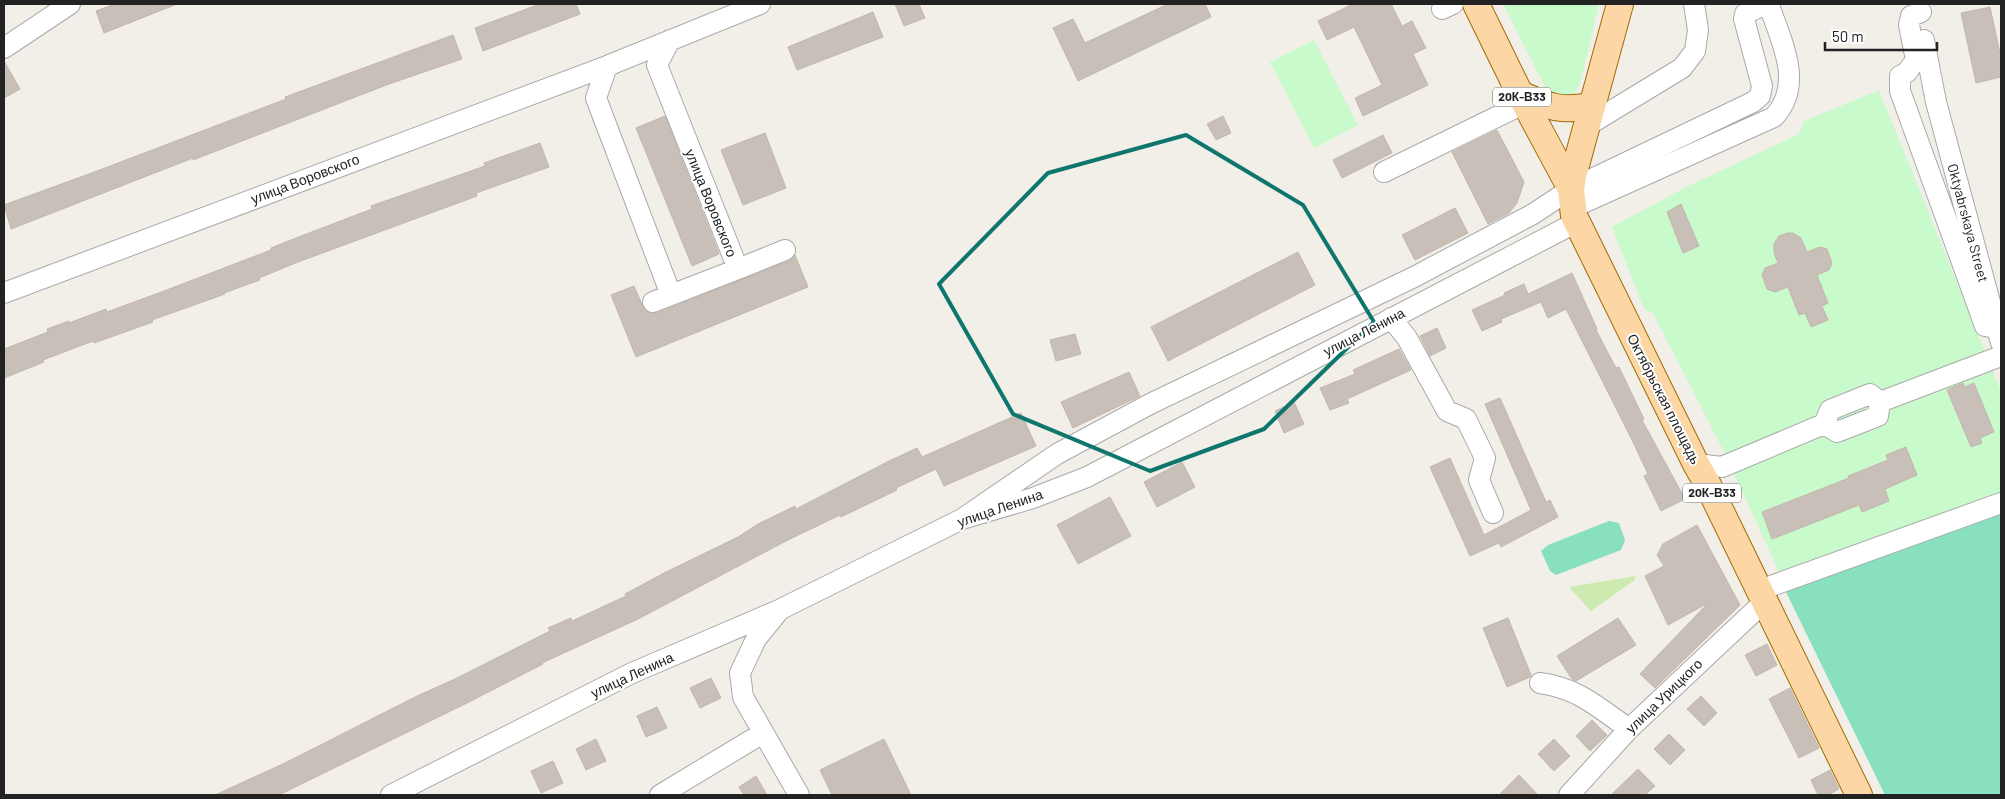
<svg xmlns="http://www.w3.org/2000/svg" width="2005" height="799" viewBox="0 0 2005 799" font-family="Barlow,sans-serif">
<rect width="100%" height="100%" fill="#f2efe9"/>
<path fill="#cdebb0" d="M 1635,576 L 1635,580 L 1591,611 L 1569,587 Z"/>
<path fill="#c8facc" d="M 1503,4 L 1599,4 L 1580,84 L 1573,95 L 1564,99 L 1548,93 Z
M 1314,40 L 1358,125 L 1314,148 L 1270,62 Z
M 1879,90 L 2001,391 L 2001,496 L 1781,576 L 1722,448 L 1653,313 L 1644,309 L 1612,227 L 1686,187 L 1799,134 L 1804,121 Z"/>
<path fill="#88e0be" d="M 2001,509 L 2001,795 L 1885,795 L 1784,588 Z
M 1609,521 L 1619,523 L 1625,540 L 1621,550 L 1556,575 L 1550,571 L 1541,551 L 1548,545 Z"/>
<path fill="#c7bfb8" stroke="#c4b6ab" d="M 115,4 L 177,4 L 104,33 L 96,11 Z
M 540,4 L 576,4 L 580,14 L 483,51 L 475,28 Z
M 895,4 L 919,4 L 925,18 L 904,26 Z
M 1168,4 L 1205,4 L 1211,17 L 1078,81 L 1053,28 L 1073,19 L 1085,43 Z
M 1353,4 L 1391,4 L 1402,26 L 1412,21 L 1426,48 L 1413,54 L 1428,85 L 1363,116 L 1355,98 L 1382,85 L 1354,27 L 1327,40 L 1318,21 Z
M 1990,7 L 2001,58 L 2001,77 L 1976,83 L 1961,13 Z
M 873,12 L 883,37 L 797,70 L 788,47 Z
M 453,35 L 462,59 L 389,84 L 193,160 L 193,158 L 11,229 L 4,205 L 97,171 L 286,99 L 285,97 Z
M 4,61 L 20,89 L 4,98 Z
M 665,116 L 719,254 L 692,266 L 636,128 Z
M 1223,116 L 1231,133 L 1216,140 L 1207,124 Z
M 1497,130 L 1524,182 L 1517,203 L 1509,213 L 1488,224 L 1452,152 Z
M 765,133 L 786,188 L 743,205 L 721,150 Z
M 1383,135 L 1392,153 L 1342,178 L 1333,160 Z
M 540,143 L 549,167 L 476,193 L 477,196 L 298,262 L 259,278 L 260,280 L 224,293 L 225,294 L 152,320 L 153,322 L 94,343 L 93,341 L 43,360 L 44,362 L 4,378 L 4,349 L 48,332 L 47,329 L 69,321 L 69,323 L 106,309 L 107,312 L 164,291 L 271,250 L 271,248 L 301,236 L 372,209 L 371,206 L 485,166 L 484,163 Z
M 1681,204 L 1699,246 L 1683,253 L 1667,212 Z
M 1455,208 L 1468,233 L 1415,260 L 1402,235 Z
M 1788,233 L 1793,233 L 1801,238 L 1807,252 L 1820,247 L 1827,249 L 1832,263 L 1829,270 L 1817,275 L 1828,303 L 1822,306 L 1828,320 L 1811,327 L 1805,313 L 1799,315 L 1788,287 L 1775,292 L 1767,289 L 1762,275 L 1765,268 L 1778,263 L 1774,253 L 1774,244 L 1779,236 Z
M 1298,252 L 1315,285 L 1168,361 L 1151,327 Z
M 795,255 L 808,287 L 636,357 L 611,295 L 634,286 L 645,311 L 657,313 L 789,261 Z
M 1572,273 L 1597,329 L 1596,330 L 1616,368 L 1619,367 L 1644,419 L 1642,420 L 1685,499 L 1661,511 L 1644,476 L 1648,474 L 1631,438 L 1566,309 L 1548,318 L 1541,302 L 1501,319 L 1502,322 L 1482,331 L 1472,310 L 1505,295 L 1504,293 L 1524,284 L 1528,294 Z
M 1437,328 L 1446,348 L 1430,356 L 1420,336 Z
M 1075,334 L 1081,354 L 1056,361 L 1050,340 Z
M 1399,349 L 1411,370 L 1347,399 L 1349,403 L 1330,410 L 1320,388 L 1355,374 L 1353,370 Z
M 1129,372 L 1140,396 L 1073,428 L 1061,402 Z
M 1963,383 L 1965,387 L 1974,383 L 1994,432 L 1980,438 L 1982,443 L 1971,447 L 1947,390 Z
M 1500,398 L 1546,502 L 1550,500 L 1558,517 L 1501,547 L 1499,543 L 1470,556 L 1430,467 L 1450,458 L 1484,535 L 1531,510 L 1485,404 Z
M 1294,402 L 1304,424 L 1284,433 L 1275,411 Z
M 1021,413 L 1036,446 L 944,486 L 936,469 L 896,488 L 897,490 L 841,517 L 840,515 L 786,541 L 638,619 L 542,663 L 543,664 L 467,703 L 279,795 L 215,795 L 285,763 L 417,696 L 455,679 L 550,631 L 548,628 L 571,618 L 572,621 L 626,596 L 625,594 L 664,573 L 738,537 L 758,524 L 795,506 L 796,509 L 889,461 L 917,448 L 922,457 Z
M 1906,447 L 1917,475 L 1885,489 L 1889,501 L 1862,512 L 1859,505 L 1772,539 L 1762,512 L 1849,478 L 1848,476 L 1888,460 L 1886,455 Z
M 1182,462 L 1195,487 L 1157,507 L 1144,482 Z
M 1110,497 L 1131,536 L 1078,564 L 1057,525 Z
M 1697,525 L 1740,605 L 1655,688 L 1640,674 L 1708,603 L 1668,625 L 1645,576 L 1664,566 L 1657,555 L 1663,544 Z
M 1508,618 L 1531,675 L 1530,677 L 1507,687 L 1483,628 Z
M 1618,618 L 1636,645 L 1576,681 L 1572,679 L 1557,656 Z
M 1767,644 L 1777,665 L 1756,676 L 1745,655 Z
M 711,678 L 721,698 L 700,708 L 690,688 Z
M 1790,688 L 1819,748 L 1799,758 L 1769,699 Z
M 1701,696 L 1717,713 L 1704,726 L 1687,709 Z
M 657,707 L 667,728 L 646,737 L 637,716 Z
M 1592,720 L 1607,735 L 1590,751 L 1576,736 Z
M 1669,734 L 1685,750 L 1670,765 L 1654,749 Z
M 596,739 L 606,761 L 586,770 L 576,749 Z
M 884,739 L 911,795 L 832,795 L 820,770 Z
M 1554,739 L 1570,756 L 1554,771 L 1538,754 Z
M 553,761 L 563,783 L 541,793 L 531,771 Z
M 1638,769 L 1655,786 L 1645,795 L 1611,795 Z
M 1830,770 L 1839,789 L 1828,795 L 1818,795 L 1811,780 Z
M 1519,775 L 1538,795 L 1499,795 Z
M 756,776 L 767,795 L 744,795 L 739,787 Z"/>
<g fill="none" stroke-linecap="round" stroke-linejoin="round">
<defs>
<path id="minor" d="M 1442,9 L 1453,4
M 1921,12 L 1911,16 L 1909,25 L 1916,60 L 1907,72 L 1900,76 L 1900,91 L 1985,326 L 1996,328
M 1924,40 L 1936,102 L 2001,343
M 4,48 L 70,4
M 607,66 L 596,98 L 671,295 L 738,269 L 657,65 L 670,40
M 1585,127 L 1682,68 L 1695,51 L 1698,30 L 1694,4
M 1384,172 L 1525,103
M 738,269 L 785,250
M 4,293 L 607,66 L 760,4
M 653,302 L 671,295
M 1391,318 L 1407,338 L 1447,411 L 1466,419 L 1485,458 L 1479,480 L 1493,513
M 1824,424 L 1837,432 L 1878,416 L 1880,402
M 1696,464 L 1722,467 L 1824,424 L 1830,410 L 1870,394 L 1880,402 L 2001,356
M 962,519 L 1057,454 L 1150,404 L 1414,277 L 1533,214 L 1571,189 L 1753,102 L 1760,96 L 1762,86 L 1744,19 L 1745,14 L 1759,7 L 1766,6 L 1770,8 C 1782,43 1804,85 1774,117 L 1572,208
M 1760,590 L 2001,503
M 778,612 L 756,639 L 740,673 L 743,697 L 799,795
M 1540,683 C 1578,688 1599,708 1629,729
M 391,795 L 632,673 L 779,610 L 962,519 L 1033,498 L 1087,477 L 1577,222
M 660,795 L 763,733
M 1569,795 L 1629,729 L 1764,602"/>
<path id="major" d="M 1476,4 L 1520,94 L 1571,189
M 1620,4 L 1573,176 L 1571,189 L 1574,216 L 1696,464 L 1708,485 L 1859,795
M 1520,94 C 1548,106 1559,112 1590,106"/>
</defs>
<use href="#minor" stroke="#a9a9a9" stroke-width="22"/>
<use href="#major" stroke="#a06b00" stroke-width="28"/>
<use href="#minor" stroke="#fff" stroke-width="20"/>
<use href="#major" stroke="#fcd6a4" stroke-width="26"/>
</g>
<path fill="none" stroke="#0f766e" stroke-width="4" stroke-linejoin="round" d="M 1186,135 L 1303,205 L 1374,322 L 1264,429 L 1150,471 L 1013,414 L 939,284 L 1048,173 Z"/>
<g text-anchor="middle" stroke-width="4" stroke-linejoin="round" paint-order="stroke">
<g fill="#fff" stroke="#646464" stroke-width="1">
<rect x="1493" y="87.5" width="58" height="19" rx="4"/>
<rect x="1683" y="483.5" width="58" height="19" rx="4"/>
</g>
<g font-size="12" font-weight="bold" fill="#222">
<text x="1522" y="101">20К-В33</text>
<text x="1712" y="497">20К-В33</text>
</g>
<g font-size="14" fill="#222" stroke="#fff">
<text transform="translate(305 179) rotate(-21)" y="5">улица Воровского</text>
<text transform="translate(711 203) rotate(68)" y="5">улица Воровского</text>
<text transform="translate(1968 223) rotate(75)" y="5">Oktyabrskaya Street</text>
<text transform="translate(1364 332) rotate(-27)" y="5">улица Ленина</text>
<text transform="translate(1664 399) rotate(63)" y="5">Октябрьская площадь</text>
<text transform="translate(1000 508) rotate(-19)" y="5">улица Ленина</text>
<text transform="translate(632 675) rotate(-25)" y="5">улица Ленина</text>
<text transform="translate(1664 696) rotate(-44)" y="5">улица Урицкого</text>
</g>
</g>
<rect width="2005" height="799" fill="none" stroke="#222222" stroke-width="10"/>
<path d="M1825 42v8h112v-8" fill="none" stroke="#222222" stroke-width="2.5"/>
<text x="1832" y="42" font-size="15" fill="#222222" stroke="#ffffff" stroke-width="4" paint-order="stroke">50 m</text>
</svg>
